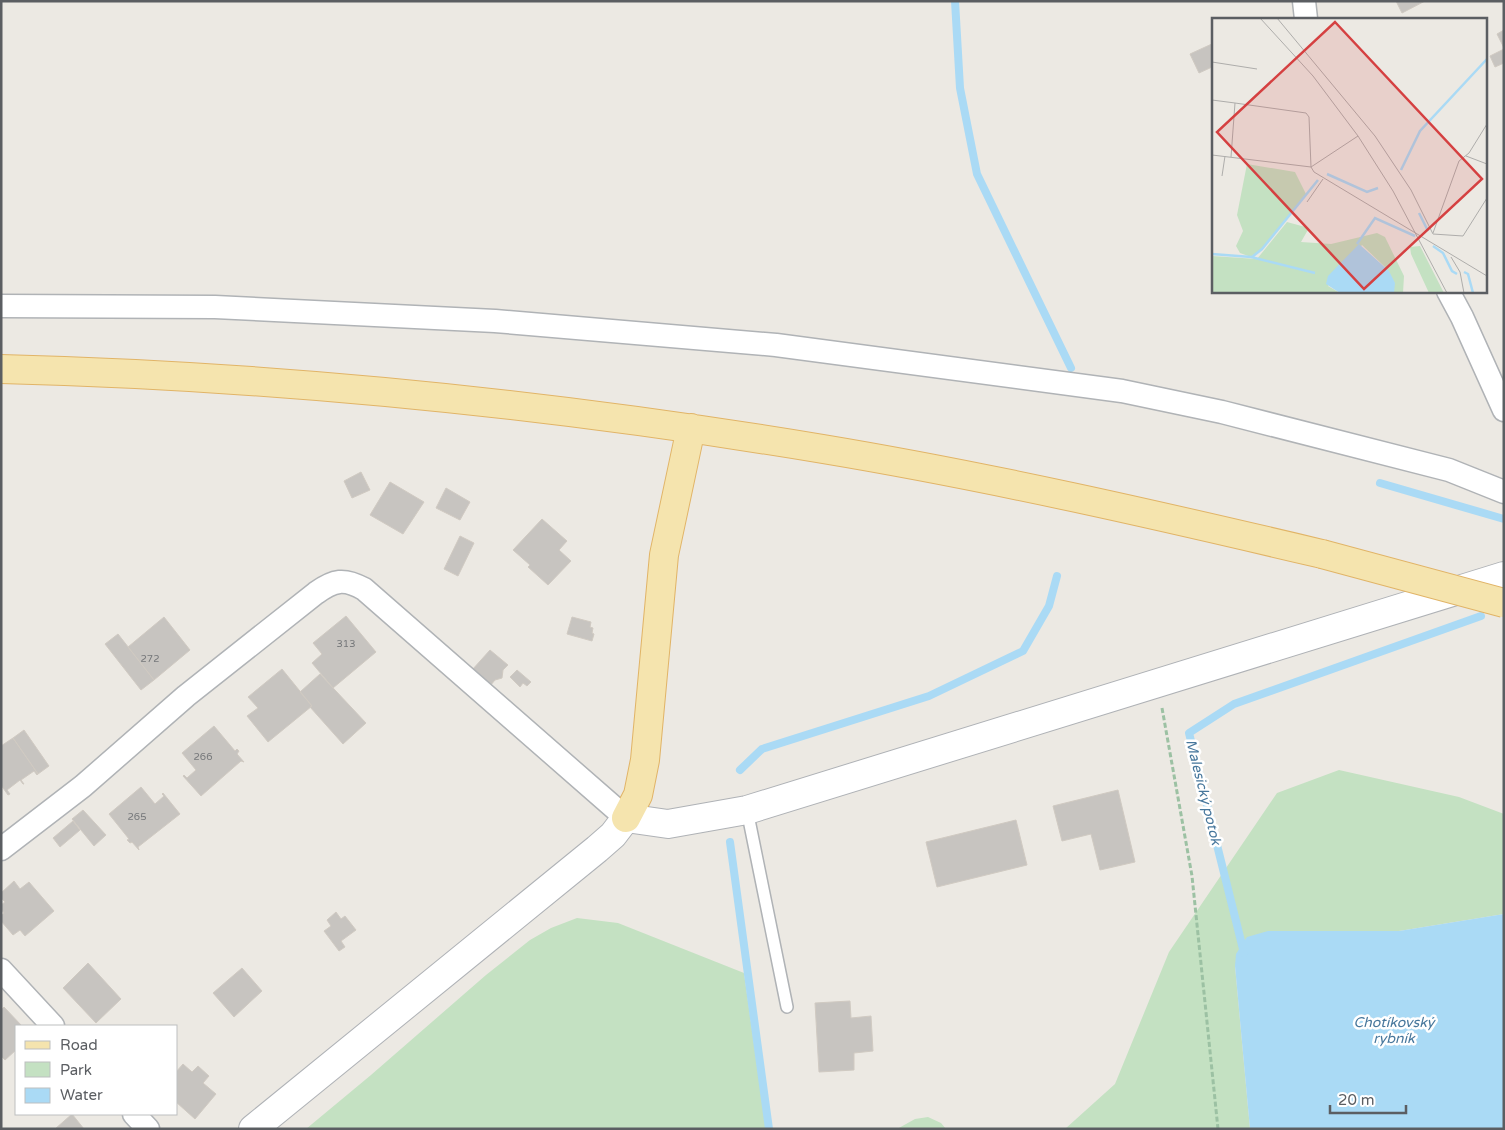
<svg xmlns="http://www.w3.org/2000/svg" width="1505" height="1130" viewBox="0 0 1505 1130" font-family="'Varela Round',sans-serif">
<rect width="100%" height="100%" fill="#ece9e3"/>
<path fill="#c4e1c2" d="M 1339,770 L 1459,797 L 1504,814 L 1504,914 L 1399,931 L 1269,931 L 1235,966 L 1250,1129 L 1065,1129 L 1115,1084 L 1169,952 L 1277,793 Z
M 577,918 L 618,923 L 744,973 L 766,1129 L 306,1129 L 371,1075 L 486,975 L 530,940 L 551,928 Z
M 928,1117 L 941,1123 L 946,1129 L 897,1129 L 915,1119 Z"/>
<path fill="#aadaf5" d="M 1504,914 L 1504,1129 L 1250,1129 L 1235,966 L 1236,954 L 1247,937 L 1268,931 L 1399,931 Z"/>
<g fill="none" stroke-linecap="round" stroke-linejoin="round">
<path stroke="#aadaf5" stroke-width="8" d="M 955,1 L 960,88 L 977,174 L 1071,368
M 1380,483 L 1504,519
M 740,770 L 762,749 L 929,696 L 1023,651 L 1049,606 L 1057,576
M 730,842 L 769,1129
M 1244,953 L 1189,733 L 1234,704 L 1481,616"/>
</g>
<path fill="#c7c4c0" stroke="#d0cac2" d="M 1396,1 L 1425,1 L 1402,13 Z
M 1504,30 L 1504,48 L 1497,34 Z
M 1214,43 L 1214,69 L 1212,67 L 1199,73 L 1190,54 Z
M 1504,49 L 1504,63 L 1495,67 L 1490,56 Z
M 361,472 L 370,490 L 352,498 L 344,481 Z
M 390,482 L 424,502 L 403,534 L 370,515 Z
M 446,488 L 470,502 L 460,520 L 436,508 Z
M 542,519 L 567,541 L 559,550 L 571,561 L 548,585 L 528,567 L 530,565 L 513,550 Z
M 460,536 L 474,543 L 458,576 L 444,569 Z
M 346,616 L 376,652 L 333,688 L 312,663 L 322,654 L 313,643 Z
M 164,617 L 190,650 L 154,680 L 128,647 Z
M 572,617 L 591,622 L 590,627 L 593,628 L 592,633 L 594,634 L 592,641 L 567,634 Z
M 118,634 L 154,680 L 141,690 L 105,644 Z
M 490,650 L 508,665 L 503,670 L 502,678 L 495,680 L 490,686 L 472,670 Z
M 282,669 L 312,706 L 268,742 L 247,716 L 258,708 L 248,697 Z
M 517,670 L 531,682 L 527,686 L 523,683 L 520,687 L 510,677 Z
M 320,674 L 366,723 L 343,744 L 310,707 L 312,706 L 300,692 Z
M 214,726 L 235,751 L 237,749 L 239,751 L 237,754 L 244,762 L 241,761 L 201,796 L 183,776 L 184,775 L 187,778 L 196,770 L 182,753 Z
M 24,730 L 49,766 L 38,774 L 13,738 Z
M 13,738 L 38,774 L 37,775 L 34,771 L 21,780 L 24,784 L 23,784 L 20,780 L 7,790 L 10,794 L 8,795 L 1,785 L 1,746 Z
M 141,787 L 155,804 L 164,796 L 162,794 L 163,793 L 180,814 L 138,847 L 139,850 L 132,842 L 130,843 L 127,840 L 129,839 L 109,814 Z
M 1118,790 L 1135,862 L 1100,870 L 1091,834 L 1062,841 L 1053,806 Z
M 83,810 L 106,835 L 94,846 L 72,819 Z
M 1016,820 L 1027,865 L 937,887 L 926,842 Z
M 73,821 L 80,830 L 60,847 L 53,838 Z
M 14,881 L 20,889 L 29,882 L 54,911 L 25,936 L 20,930 L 13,935 L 1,921 L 1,916 L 4,913 L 1,909 L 1,905 L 5,902 L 1,898 L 1,893 Z
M 336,912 L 341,919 L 345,916 L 356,930 L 341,941 L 345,947 L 339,951 L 324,931 L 331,926 L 327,920 Z
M 88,963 L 121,999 L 96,1023 L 63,988 Z
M 242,968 L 262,991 L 234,1017 L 213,993 Z
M 850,1001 L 851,1018 L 871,1016 L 873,1051 L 854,1053 L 854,1070 L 819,1072 L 815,1003 Z
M 4,1007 L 22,1026 L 16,1026 L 16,1050 L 5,1060 L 1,1056 L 1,1010 Z
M 183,1064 L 192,1072 L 198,1066 L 209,1076 L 203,1083 L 216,1094 L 195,1119 L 176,1102 L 176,1072 Z
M 72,1114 L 84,1129 L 55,1129 Z"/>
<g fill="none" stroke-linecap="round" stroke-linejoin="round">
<defs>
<path id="lane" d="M 747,810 L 787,1007"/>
<path id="street" d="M 1304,1 L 1306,19
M 1448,291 L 1462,317 L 1504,410
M 1,306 L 215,307 L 495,321 L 776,345 L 1122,391 L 1222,412 L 1449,470 L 1504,492
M 1,849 L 83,786 L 186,696 L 316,593 C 334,580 344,578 364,589 L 626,818
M 1,970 L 53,1026
M 134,1114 L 148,1129"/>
<path id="secondary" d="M 253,1129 L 597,849 L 613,835 L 626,818 L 668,824 L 747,810 L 1504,576"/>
<path id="primary" d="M 1,369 C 276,376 552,404 823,449 C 991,477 1157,515 1322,554
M 626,818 L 638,795 L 645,760 L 664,555 L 691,428"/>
</defs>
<use href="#lane" stroke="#b0b3b6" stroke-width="14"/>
<use href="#street" stroke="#b0b3b6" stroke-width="25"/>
<use href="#secondary" stroke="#afb2b6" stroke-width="30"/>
<use href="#primary" stroke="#e1b467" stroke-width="30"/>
<path stroke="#9cc1a3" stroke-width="3" stroke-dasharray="5 2.5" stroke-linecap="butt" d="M 1162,708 L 1192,876 L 1218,1129"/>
<use href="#lane" stroke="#fff" stroke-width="11"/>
<use href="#street" stroke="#fff" stroke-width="22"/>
<use href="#secondary" stroke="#fff" stroke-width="28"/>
<use href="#primary" stroke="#f5e4ae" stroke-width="28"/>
<defs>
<path id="primary-bridge" d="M 1322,554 L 1504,603"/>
</defs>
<use href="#primary-bridge" stroke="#e1b467" stroke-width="30" stroke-linecap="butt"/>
<use href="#primary-bridge" stroke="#f5e4ae" stroke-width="28"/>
</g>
<g text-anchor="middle" stroke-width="5" stroke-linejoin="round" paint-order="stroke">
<g font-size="10" fill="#76787a">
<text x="346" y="647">313</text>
<text x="150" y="662">272</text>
<text x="203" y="760">266</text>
<text x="137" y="820">265</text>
</g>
<g font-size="14" font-style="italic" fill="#47779c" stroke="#fff">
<text transform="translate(1204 792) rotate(76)" y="5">Malesický potok</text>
<text x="1394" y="1027">Chotíkovský<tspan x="1394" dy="16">rybník</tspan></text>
</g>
</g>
<g transform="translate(1212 18)">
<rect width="275" height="275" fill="#ece9e3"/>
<path d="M 35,146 L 83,154 L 94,176 L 51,230 L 39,239 L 28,235 L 24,228 L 31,213 L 25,197 ZM 75,204 L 97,210 L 89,224 L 119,226 L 165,215 L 173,219 L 192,258 L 191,275 L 182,275 L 173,249 L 150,227 L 116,268 L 128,275 L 0,275 L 0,238 L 45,241 ZM 208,228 L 232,275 L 217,275 L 199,236 L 198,229 Z" fill="#c4e1c2"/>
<path d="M 147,226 L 177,253 L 183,265 L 182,275 L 128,275 L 114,266 L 116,258 Z" fill="#aadaf5"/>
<path fill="none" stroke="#aadaf5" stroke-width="2.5" d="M 189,152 L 208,113 L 275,41M 115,156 L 155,174 L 166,170M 207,195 L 216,213M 145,226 L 163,200 L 203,218M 221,228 L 231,235 L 240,253 L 245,256M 0,236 L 39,239 L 103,255M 40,239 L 50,231 L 106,162M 252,254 L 256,256 L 261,275"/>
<path fill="none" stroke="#aeadab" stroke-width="1" d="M 48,0 L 101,58 L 146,118 L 181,173 L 235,275M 65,0 L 163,118 L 199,172 L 221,216M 0,44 L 45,51M 0,82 L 23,85 L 19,139M 23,85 L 94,95 L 97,99 L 99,149 L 102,154 L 275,258M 0,137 L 99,149M 254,138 L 275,146M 99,149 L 146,118M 10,158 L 13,138M 95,184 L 111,161M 221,215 L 247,143 L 257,135 L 275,106M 221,216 L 251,218 L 275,180M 239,239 L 248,254 L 252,275"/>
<path fill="#d54041" fill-opacity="0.15" stroke="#d54041" stroke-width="2.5" d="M 123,4 L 270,161 L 152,271 L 5,114 Z"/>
<rect width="275" height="275" fill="none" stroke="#5b5e62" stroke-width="2.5"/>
</g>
<rect width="1505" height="1130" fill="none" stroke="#5b5e62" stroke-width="5"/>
<rect x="15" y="1025" width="162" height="90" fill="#ffffff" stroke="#bdbfc0"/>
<rect x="25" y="1041" width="25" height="8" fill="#f5e4ae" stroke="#bdbfc0"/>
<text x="60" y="1050" font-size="15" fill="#5b5e62">Road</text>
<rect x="25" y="1062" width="25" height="15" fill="#c4e1c2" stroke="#bdbfc0"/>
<text x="60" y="1075" font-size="15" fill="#5b5e62">Park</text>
<rect x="25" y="1088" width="25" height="15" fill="#aadaf5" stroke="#bdbfc0"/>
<text x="60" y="1100" font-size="15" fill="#5b5e62">Water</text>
<path d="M1330 1105v8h76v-8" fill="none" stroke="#5b5e62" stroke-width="2.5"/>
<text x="1338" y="1105" font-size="15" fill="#5b5e62" stroke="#ffffff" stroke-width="4" paint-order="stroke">20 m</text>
</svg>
